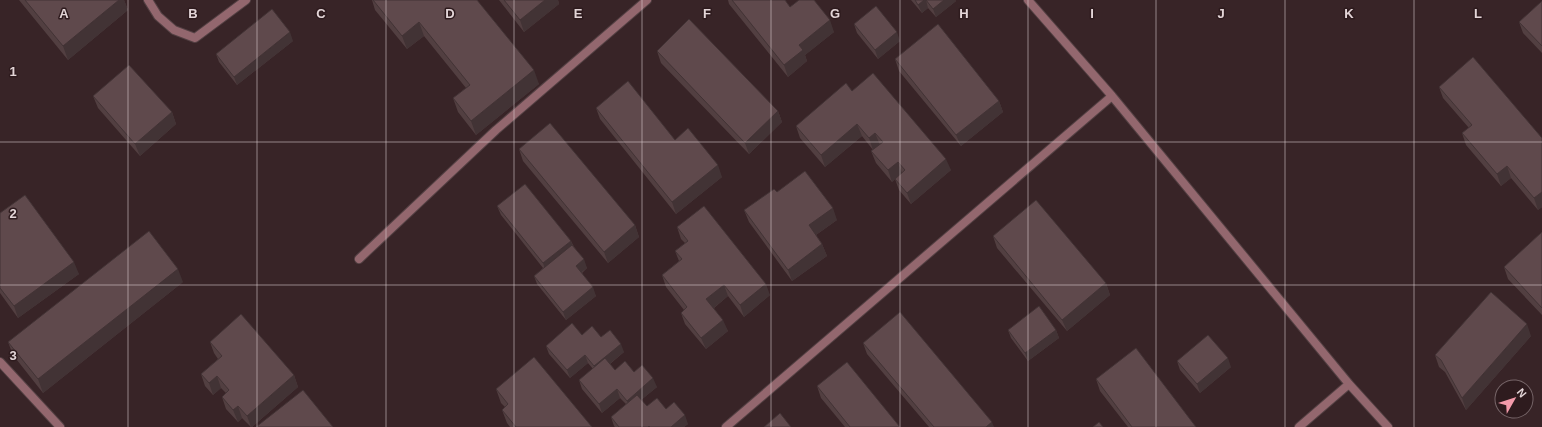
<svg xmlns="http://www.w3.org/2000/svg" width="1542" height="427" viewBox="0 0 1542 427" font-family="Arial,sans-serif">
<rect width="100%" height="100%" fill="#382427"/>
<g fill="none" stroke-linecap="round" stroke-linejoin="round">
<defs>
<path id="service" d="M 148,0 L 158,16 L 174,30 L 195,38 L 246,0"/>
<path id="minor" d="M 1028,0 L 1112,96 L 1349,384 L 1388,427
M 359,259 L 496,130 L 647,0
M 0,362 L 60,427
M 726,427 L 1112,96
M 1299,427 L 1349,384"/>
</defs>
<use href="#service" stroke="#534043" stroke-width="10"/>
<use href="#minor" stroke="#534043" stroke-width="10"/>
<use href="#service" stroke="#93676e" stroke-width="8"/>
<use href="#minor" stroke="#93676e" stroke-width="8"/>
</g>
<path fill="#523f41" d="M 19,0 L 124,0 L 128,10 L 68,60 Z
M 372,0 L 477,0 L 539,84 L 476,135 L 458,112 L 453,98 L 466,88 L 424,36 L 407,49 L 375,10 Z
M 499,0 L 558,0 L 559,4 L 524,32 Z
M 728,0 L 785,0 L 790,7 L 834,32 L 805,55 L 807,61 L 788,77 L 729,4 Z
M 911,0 L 955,0 L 956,1 L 936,17 L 928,8 L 922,13 Z
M 1542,1 L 1542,53 L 1523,33 L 1519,22 Z
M 854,24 L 900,41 L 878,59 L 857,33 Z
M 293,41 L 237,85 L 219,62 L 216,54 Z
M 657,51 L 778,111 L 782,122 L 749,154 L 661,63 Z
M 895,59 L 999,101 L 1003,112 L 961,146 L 899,71 Z
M 1439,87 L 1542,138 L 1542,207 L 1538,210 L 1511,178 L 1501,186 L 1466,145 L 1462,133 L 1469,128 L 1443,98 Z
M 852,91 L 951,170 L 911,204 L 899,190 L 895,179 L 892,182 L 876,163 L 871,151 L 873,150 L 862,136 L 825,167 L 800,138 L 796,126 Z
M 93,96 L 172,112 L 176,124 L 140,156 L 98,108 Z
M 596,108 L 675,140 L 722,177 L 676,214 L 600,119 Z
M 519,149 L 635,225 L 639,237 L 608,263 L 523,161 Z
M 777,192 L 837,220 L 816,235 L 822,244 L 827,256 L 792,281 L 749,222 L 744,210 Z
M 497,206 L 571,241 L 573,245 L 587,268 L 582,273 L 596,296 L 566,320 L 537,284 L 534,276 L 543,268 L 501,215 Z
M 0,213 L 79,274 L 18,318 L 0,293 Z
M 677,227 L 770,295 L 744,317 L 728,296 L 714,308 L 728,331 L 706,349 L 685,324 L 681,313 L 684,310 L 666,287 L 662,275 L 679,261 L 675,251 L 685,243 L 681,239 Z
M 1542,232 L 1542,315 L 1508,279 L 1504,267 Z
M 993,236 L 1106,283 L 1110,295 L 1067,331 L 997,248 Z
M 183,282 L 43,393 L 13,355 L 8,342 Z
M 1008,330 L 1056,330 L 1059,338 L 1028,361 L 1011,338 Z
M 582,335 L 601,337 L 624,352 L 610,364 L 615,370 L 634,372 L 657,387 L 641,400 L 647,406 L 666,409 L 688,424 L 684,427 L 615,427 L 614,426 L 611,417 L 626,404 L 620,398 L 602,413 L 582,389 L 579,380 L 593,369 L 588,363 L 570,378 L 549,354 L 546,346 Z
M 1531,336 L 1466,410 L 1445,372 L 1439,367 L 1435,355 Z
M 210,342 L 294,375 L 298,387 L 252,427 L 251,427 L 242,418 L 238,422 L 226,409 L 222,397 L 226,393 L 221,388 L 213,395 L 205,386 L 201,374 L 218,359 L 214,353 Z
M 863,343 L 994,427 L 929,427 L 867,354 Z
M 1177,361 L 1231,367 L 1200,393 L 1180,370 Z
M 1096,379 L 1196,427 L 1128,427 L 1100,391 Z
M 817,386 L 900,427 L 845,427 L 821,398 Z
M 496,389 L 592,427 L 510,427 L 507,423 L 502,410 L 505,407 L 501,403 Z"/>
<path fill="#423335" d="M 119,0 L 124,0 L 128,10 L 68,60 L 63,46 Z
M 545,0 L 558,0 L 559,4 L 524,32 L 520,20 Z
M 924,0 L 926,0 L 928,8 L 922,13 L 918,5 Z
M 944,0 L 955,0 L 956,1 L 936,17 L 933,9 Z
M 830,20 L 834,32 L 805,55 L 807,61 L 788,77 L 784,65 L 799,45 Z
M 419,22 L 424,36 L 407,49 L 402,36 Z
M 290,32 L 293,41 L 237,85 L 234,77 Z
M 897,32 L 900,41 L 878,59 L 875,50 Z
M 534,70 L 539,84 L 476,135 L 471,121 Z
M 999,101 L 1003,112 L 961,146 L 956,135 Z
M 778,111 L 782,122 L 749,154 L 745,143 Z
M 172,112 L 176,124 L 140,156 L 135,144 Z
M 857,124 L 862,136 L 825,167 L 821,155 Z
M 875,133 L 880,145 L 873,150 L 869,138 Z
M 946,159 L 951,170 L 911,204 L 907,193 Z
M 898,162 L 902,173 L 892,182 L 888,170 Z
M 718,165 L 722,177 L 676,214 L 672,202 Z
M 1507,166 L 1511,178 L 1501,186 L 1497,174 Z
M 1542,192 L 1542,207 L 1538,210 L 1534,198 Z
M 833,208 L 837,220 L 813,237 L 809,225 Z
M 635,225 L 639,237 L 608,263 L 604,252 Z
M 571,241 L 574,249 L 546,272 L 543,263 Z
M 822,244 L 827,256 L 792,281 L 788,270 Z
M 584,259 L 587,268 L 579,274 L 576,266 Z
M 74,262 L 79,274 L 18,318 L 14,306 Z
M 178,269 L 183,282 L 43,393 L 38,379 Z
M 1106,283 L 1110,295 L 1067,331 L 1062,320 Z
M 766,284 L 770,295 L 744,317 L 740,305 Z
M 724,285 L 728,296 L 711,310 L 706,299 Z
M 593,287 L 596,296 L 566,320 L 563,312 Z
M 723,320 L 728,331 L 706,349 L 701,338 Z
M 1527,324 L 1531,336 L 1466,410 L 1462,398 Z
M 1056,330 L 1059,338 L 1028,361 L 1025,353 Z
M 621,344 L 624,352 L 597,374 L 594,366 Z
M 585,355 L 588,363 L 570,378 L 567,370 Z
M 1228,358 L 1231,367 L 1200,393 L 1197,384 Z
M 294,375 L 298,387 L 252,427 L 251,427 L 247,416 Z
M 217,376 L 221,388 L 213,395 L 209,383 Z
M 653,378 L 657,387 L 630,409 L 627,401 Z
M 617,389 L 620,398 L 602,413 L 599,404 Z
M 238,406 L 242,418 L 238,422 L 233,410 Z
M 685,415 L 688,424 L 684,427 L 671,427 Z
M 992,422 L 994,427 L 986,427 Z"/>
<path fill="#5f494c" stroke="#423335" d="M 25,0 L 119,0 L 63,46 Z
M 373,0 L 477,0 L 534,70 L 471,121 L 453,98 L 470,85 L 419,22 L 402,36 Z
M 504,0 L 545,0 L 520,20 Z
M 732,0 L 785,0 L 790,7 L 799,0 L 814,0 L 830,20 L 799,45 L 803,50 L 784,65 Z
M 915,0 L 924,0 L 918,5 Z
M 926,0 L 944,0 L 933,9 Z
M 1542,1 L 1542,46 L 1519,22 Z
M 876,6 L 897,32 L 875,50 L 854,24 Z
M 272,9 L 290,32 L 234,77 L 216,54 Z
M 689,19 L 778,111 L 745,143 L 657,51 Z
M 938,24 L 999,101 L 956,135 L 895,59 Z
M 1473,57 L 1542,138 L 1542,192 L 1534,198 L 1507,166 L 1497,174 L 1462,133 L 1472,125 L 1439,87 Z
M 129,65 L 172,112 L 135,144 L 93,96 Z
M 873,73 L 946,159 L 907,193 L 895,179 L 905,170 L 898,162 L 888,170 L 871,151 L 883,142 L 875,133 L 869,138 L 857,124 L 821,155 L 796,126 L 846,83 L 852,91 Z
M 628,81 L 675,140 L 688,128 L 718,165 L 672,202 L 596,108 Z
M 550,123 L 635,225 L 604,252 L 519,149 Z
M 805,171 L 833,208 L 809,225 L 822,244 L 788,270 L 744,210 L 774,189 L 777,192 Z
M 525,184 L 571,241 L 543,263 L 497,206 Z
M 25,195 L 74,262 L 14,306 L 0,288 L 0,213 Z
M 1036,200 L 1106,283 L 1062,320 L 993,236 Z
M 704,206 L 766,284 L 740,305 L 724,285 L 706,299 L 723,320 L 701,338 L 681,313 L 687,307 L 662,275 L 682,259 L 675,251 L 688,241 L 677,227 Z
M 149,231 L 178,269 L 38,379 L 8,342 Z
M 1542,232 L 1542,308 L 1504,267 Z
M 572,245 L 584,259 L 576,266 L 593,287 L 563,312 L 534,276 Z
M 1491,292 L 1527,324 L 1462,398 L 1441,360 L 1435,355 Z
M 1039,306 L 1056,330 L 1025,353 L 1008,330 Z
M 900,312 L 992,422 L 986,427 L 934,427 L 863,343 Z
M 241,314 L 294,375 L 247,416 L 238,406 L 233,410 L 222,397 L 229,390 L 217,376 L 209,383 L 201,374 L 222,356 L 210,342 Z
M 572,323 L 582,335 L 592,326 L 601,337 L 610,330 L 621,344 L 594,366 L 585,355 L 567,370 L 546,346 Z
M 1208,335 L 1228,358 L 1197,384 L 1177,361 Z
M 1136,348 L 1196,427 L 1132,427 L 1096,379 Z
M 534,357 L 592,427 L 516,427 L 502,410 L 508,404 L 496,389 Z
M 605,358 L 615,370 L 625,361 L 634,372 L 642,365 L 653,378 L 627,401 L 617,389 L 599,404 L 579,380 Z
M 847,362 L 900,427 L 850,427 L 817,386 Z
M 303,390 L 333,427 L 256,427 Z
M 637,395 L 647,406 L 657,398 L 666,409 L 674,402 L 685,415 L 671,427 L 650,427 L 649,426 L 648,427 L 619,427 L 611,417 Z
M 780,413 L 791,427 L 764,427 Z
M 1099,422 L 1103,427 L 1093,427 Z"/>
<path fill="none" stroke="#e3d5d7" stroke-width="1" stroke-opacity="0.55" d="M 128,0 L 128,427M 257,0 L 257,427M 386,0 L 386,427M 514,0 L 514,427M 642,0 L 642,427M 771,0 L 771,427M 900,0 L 900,427M 1028,0 L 1028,427M 1156,0 L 1156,427M 1285,0 L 1285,427M 1414,0 L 1414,427M 0,142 L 1542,142M 0,285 L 1542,285"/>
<g font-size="13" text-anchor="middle" font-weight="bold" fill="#e3d5d7" stroke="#2e1b1e" stroke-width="3" stroke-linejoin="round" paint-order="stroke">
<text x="64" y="18">A</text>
<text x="193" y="18">B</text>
<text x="321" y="18">C</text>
<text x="450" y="18">D</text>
<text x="578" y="18">E</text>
<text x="707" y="18">F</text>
<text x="835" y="18">G</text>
<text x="964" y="18">H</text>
<text x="1092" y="18">I</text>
<text x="1221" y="18">J</text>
<text x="1349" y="18">K</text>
<text x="1478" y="18">L</text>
<text x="13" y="76">1</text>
<text x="13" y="218">2</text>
<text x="13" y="360">3</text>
</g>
<g transform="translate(1514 399) rotate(51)"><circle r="19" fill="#2e1b1e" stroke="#766568"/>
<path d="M0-3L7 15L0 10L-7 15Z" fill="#f39aaa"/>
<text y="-6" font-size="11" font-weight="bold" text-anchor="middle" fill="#e3d5d7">N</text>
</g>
</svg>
